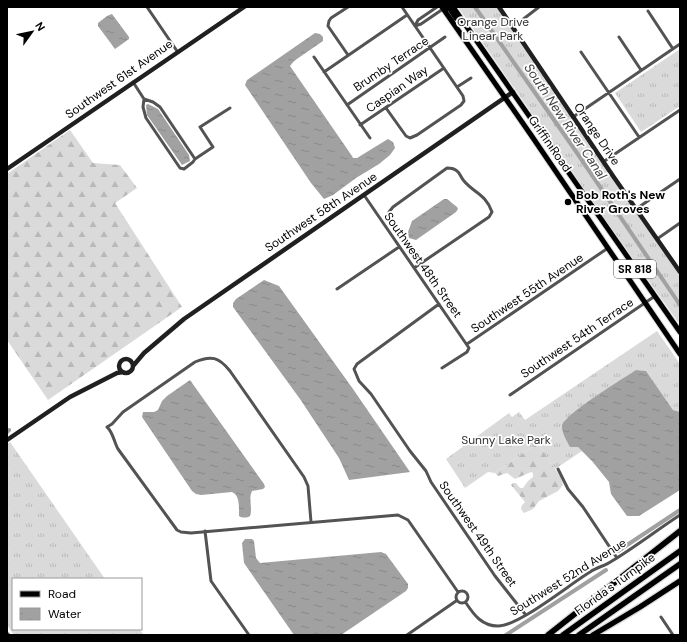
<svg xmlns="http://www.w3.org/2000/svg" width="687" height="642" viewBox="0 0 687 642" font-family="'DM Sans',sans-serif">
<defs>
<pattern id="grass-tufts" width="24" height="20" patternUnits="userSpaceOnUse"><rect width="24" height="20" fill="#dadada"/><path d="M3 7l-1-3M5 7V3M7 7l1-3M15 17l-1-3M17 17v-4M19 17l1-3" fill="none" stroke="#b9b9b9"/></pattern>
<pattern id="forest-firs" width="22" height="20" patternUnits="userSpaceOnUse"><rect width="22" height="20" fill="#dadada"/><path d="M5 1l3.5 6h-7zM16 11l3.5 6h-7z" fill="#b9b9b9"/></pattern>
<pattern id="water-ripples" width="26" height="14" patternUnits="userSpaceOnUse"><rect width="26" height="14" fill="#a1a1a1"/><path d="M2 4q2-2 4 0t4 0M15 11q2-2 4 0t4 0" fill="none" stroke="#898989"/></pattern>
</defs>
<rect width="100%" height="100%" fill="#fff"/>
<path fill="url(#grass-tufts)" d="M 458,7 L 497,7 L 642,221 L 680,275 L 680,321 L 678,322 L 614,232 Z
M 680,49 L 680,106 L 641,132 L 615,93 Z
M 657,331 L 680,364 L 680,412 L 673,410 L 646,371 L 636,370 L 591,400 L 565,420 L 578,447 L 582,451 L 555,469 L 538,443 L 495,473 L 488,472 L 465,488 L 446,459 L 509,413 L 512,417 L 519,412 L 525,420 Z
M 10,442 L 105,579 L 13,579 L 13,629 L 139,629 L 144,635 L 14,635 L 7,625 L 7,444 Z"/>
<path fill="url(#forest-firs)" d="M 70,130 L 93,163 L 120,165 L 137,188 L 115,203 L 182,307 L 48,400 L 7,340 L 7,174 Z
M 538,443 L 561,478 L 563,485 L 558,491 L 539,501 L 533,509 L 524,513 L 521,509 L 522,505 L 525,502 L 511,485 L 513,483 L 516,483 L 520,488 L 523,488 L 528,481 L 533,477 L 533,473 L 531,472 L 515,479 L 507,473 L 498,476 L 495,473 Z"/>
<path fill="url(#water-ripples)" d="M 112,14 L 129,37 L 129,39 L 115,49 L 98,26 L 98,23 L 107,16 Z
M 315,33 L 320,34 L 323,37 L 323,41 L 294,61 L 290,66 L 352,156 L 353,158 L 357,158 L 388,139 L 393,142 L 395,148 L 390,155 L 379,164 L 356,178 L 333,195 L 324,199 L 311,183 L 245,85 L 247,80 Z
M 148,104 L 158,109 L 189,155 L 190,161 L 182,165 L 147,115 L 146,105 Z
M 444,199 L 447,199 L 457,207 L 458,209 L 456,212 L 416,240 L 409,238 L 408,232 L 412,221 Z
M 264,280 L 279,286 L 353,389 L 410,472 L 349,480 L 339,458 L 300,399 L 233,307 L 233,303 L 236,299 Z
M 636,370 L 646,371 L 673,410 L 680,412 L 680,490 L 639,516 L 627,516 L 611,494 L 609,482 L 592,461 L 578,447 L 570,447 C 567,441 562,434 562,426 C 563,415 624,378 636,370 Z
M 190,380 L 264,484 L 265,487 L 263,489 L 252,491 C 248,499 253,508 250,516 C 247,518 242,518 239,516 C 239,508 240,495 232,492 L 201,495 L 196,494 L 192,491 L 142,417 L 143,412 L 154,412 L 158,410 L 162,401 L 167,396 Z
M 245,539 L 252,539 L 254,541 L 256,558 L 260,563 L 381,552 L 386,554 L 408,584 L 408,588 L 406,591 L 341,635 L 294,635 L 244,563 L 242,543 Z"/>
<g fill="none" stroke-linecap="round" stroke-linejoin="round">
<path stroke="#a1a1a1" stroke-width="4" d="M 475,7 L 575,150 L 680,305
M 7,432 L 9,430
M 618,551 L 680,510
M 506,635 L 606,570"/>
<defs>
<path id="primary" d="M 442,7 L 531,135 L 680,354
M 445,7 L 450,9 L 456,18
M 453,7 L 680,332"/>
<path id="highway" d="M 548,635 L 680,531
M 563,635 L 680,551
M 579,635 L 680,564
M 593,635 L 640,607 L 680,581"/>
</defs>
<use href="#primary" stroke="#dbdbdb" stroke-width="7"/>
<use href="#highway" stroke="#dbdbdb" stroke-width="8"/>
<path stroke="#535353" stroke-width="3" d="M 147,7 L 177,51
M 348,7 L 331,18 L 329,21 L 328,26 L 348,55
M 648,11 L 673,49
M 415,26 L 421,24 L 443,9
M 415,26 L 418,20 L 437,7
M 513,27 L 539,7
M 619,37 L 641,70
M 581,52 L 639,137
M 314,57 L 370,138
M 324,72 L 407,15
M 133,82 L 144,99 L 153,102 L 160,107 L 195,159
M 457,87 L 471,78
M 144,99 L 143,107 L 146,118 L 180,168 L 184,169 L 193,162 L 195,159 L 213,147 L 200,127 L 230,108
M 347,105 L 445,37
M 386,108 L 406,136 L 410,138 L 417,135 L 461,105 L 464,101 L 463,96 L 402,7
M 573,117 L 680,44
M 360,125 L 444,68
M 603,162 L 680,110
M 364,195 L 469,348 L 467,352 L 442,368
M 636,209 L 680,179
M 389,212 L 393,207 L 447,168 C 451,168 454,168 457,171 C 460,173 461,178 464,181 C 474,193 486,194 492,212 L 489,217 L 414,268
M 657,239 L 680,223
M 337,289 L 399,247
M 439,304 L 357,364 L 354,369 L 359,381 L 371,394 L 410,451 L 426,471 L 431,482 L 495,576 L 525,614
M 467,344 L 608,248
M 510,395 L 655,296
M 558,469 L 568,489 L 583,507 L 617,558
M 311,522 L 308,486 L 304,477 L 230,371 C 219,357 211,355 195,362 L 123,412 L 112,424 L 107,427 C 113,432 114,442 118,449 L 177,530 L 181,532 L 191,533 L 398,515 L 408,520 L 458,592
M 205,531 L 211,581 L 249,635
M456 597a6 6 0 1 1 12 0a6 6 0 1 1-12 0Z
M 466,603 C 474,615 482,626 498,626 C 519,626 570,584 590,572 C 597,567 605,566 612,561 C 635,547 657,530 680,515
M 661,617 L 673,635
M 7,633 L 9,635
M 407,635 L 456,601"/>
<path stroke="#202020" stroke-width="4.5" d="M 499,7 L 613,176 L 680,272
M 7,169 L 244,7
M119 366a7 7 0 1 1 14 0a7 7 0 1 1-14 0Z
M 133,366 L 144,353 L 184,319 L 513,92
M 7,440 L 70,397 L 117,373 L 123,372"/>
<use href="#primary" stroke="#000" stroke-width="5"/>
<use href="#highway" stroke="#000" stroke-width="5.5"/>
</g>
<circle fill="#000" stroke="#fff" stroke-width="1.5" cx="568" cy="202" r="4"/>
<g text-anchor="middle" stroke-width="3.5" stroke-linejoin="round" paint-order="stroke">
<rect fill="#fff" stroke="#4c4c4c" stroke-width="1" x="614" y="260" width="42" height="18" rx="3"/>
<g font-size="11" font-weight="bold" fill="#000">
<text x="635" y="273">SR 818</text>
</g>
<g font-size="12" fill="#313131" stroke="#fff">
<text x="493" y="26">Orange Drive<tspan x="493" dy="14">Linear Park</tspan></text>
<text x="506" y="444">Sunny Lake Park</text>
</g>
<g font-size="12" fill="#000" stroke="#fff">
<text transform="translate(391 64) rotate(-34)" y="4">Brumby Terrace</text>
<text transform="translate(119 79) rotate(-35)" y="4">Southwest 61st Avenue</text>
<text transform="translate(397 89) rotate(-35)" y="4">Caspian Way</text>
<text transform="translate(597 134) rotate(56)" y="4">Orange Drive</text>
<text transform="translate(550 144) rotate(55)" y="4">Griffin Road</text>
<text transform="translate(321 212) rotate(-34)" y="4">Southwest 58th Avenue</text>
<text transform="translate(423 265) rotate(55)" y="4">Southwest 48th Street</text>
<text transform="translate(527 293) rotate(-34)" y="4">Southwest 55th Avenue</text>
<text transform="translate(577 338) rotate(-34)" y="4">Southwest 54th Terrace</text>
<text transform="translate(478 534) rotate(55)" y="4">Southwest 49th Street</text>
<text transform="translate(568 577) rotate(-32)" y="4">Southwest 52nd Avenue</text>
<text transform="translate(615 584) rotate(-36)" y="4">Florida's Turnpike</text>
</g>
<g font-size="12" font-weight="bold" fill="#000" stroke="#fff" text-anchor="start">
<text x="576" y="199">Bob Roth's New<tspan x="576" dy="14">River Groves</tspan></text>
</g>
<g font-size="13" font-style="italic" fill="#424242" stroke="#fff">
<text transform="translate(566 121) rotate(56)" y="5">South New River Canal</text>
</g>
</g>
<rect width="687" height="642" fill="none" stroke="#000000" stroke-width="16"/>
<rect x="12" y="578" width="130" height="52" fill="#ffffff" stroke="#999999"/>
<rect x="20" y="591" width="20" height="6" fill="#000000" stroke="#999999"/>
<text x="48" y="598" font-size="12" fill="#000000">Road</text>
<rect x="20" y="608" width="20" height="12" fill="url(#water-ripples)" stroke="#999999"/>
<text x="48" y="618" font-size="12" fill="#000000">Water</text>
<g transform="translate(32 32) rotate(57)" stroke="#ffffff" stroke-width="3" paint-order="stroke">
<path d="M0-3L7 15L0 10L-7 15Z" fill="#000000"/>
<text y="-6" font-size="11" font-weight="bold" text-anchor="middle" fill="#000000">N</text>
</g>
</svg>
